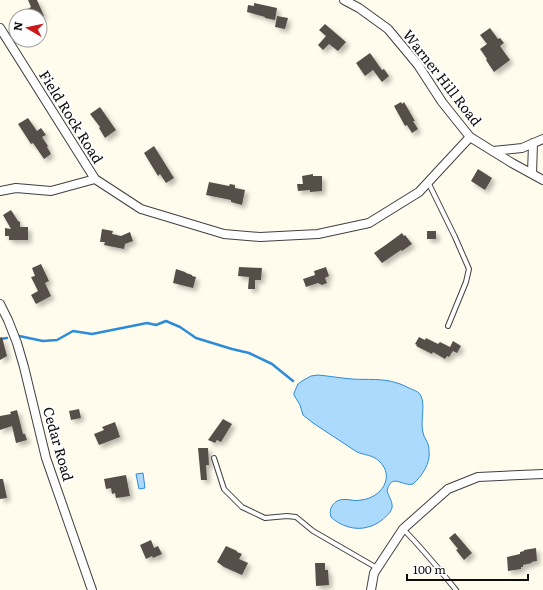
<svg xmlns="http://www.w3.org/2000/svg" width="543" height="590" viewBox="0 0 543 590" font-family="Literata,serif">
<defs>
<filter id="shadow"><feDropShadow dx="3.5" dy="3.5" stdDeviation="2" flood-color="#0004"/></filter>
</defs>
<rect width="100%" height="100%" fill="#fffced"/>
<path fill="#acdafc" stroke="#2c8cda" d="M 318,375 C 329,376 340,378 352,379 C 366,380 383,378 397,383 C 401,384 405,386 409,388 C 413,390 419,391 421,396 C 426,406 419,423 424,436 C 426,440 429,444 429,450 C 431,463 422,476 413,484 C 403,487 391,472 387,491 C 389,497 393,502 392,508 C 390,514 386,516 382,520 C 378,523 373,526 368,527 C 356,531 340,526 331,517 C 329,511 331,505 337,501 C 345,497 353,502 361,500 C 381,498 396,477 379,461 C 373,455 364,455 357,452 L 313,423 L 303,415 L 300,405 L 294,395 L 294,393 L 298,384 L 302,381 L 311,376 Z
M 143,473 L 145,488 L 139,489 L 136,474 Z"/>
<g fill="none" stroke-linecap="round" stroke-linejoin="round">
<path stroke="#2c8cda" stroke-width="2.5" d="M 19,336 L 43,341 L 57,340 L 73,331 L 92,334 L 147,323 L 156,325 L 166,321 L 180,327 L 196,338 L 232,349 L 249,353 L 272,364 L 293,381
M 0,339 L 7,338"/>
</g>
<path fill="#574f48" filter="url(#shadow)" d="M 28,0 L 37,0 L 44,16 L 29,16 L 26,10 L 31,7 Z
M 254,3 L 277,8 L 275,20 L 265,18 L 265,17 L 247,12 L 248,5 L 254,6 Z
M 277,16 L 288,18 L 285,29 L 275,27 Z
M 325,24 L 346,42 L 338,51 L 329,44 L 323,50 L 318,45 L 326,36 L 319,30 Z
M 490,28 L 498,39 L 500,38 L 504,43 L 500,46 L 510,60 L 494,72 L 486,60 L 487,59 L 480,49 L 487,44 L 480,35 Z
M 370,53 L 382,70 L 384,69 L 389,76 L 382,82 L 373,70 L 365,76 L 356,63 Z
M 401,102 L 402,104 L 404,102 L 415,121 L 413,121 L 418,129 L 412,133 L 407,125 L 405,126 L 394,106 Z
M 100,107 L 116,130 L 105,138 L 99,128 L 100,127 L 90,114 Z
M 28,118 L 37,131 L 41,128 L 46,135 L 42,137 L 48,146 L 47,147 L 51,154 L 44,159 L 33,143 L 31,144 L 18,124 Z
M 154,146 L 174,178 L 166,183 L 160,174 L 158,176 L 144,153 Z
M 478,169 L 492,178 L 485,190 L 471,181 Z
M 313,174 L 313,176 L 322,176 L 322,191 L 310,192 L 310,190 L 298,191 L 297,184 L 303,184 L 302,176 Z
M 209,182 L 229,186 L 230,184 L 235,185 L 235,188 L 245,190 L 242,205 L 231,202 L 231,200 L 206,195 Z
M 11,210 L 18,221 L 20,222 L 20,227 L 28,227 L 28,240 L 9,240 L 9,236 L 5,236 L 5,228 L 11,229 L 3,215 Z
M 102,229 L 113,231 L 112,234 L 121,236 L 130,232 L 133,241 L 125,244 L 124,249 L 104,245 L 105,242 L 100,242 Z
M 427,231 L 436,231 L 436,239 L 427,239 Z
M 402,233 L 404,236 L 405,235 L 412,244 L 402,251 L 401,250 L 382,263 L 374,253 L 387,244 Z
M 41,264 L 49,281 L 45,283 L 51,296 L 36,304 L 31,295 L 38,291 L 31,277 L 35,276 L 32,268 Z
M 239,267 L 262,268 L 261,280 L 255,280 L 255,289 L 248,289 L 249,277 L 238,276 Z
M 326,267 L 329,276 L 325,278 L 327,283 L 322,285 L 318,283 L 306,287 L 303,279 L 315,275 L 314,271 Z
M 176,269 L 185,272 L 186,273 L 192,275 L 192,276 L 196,277 L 193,288 L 173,283 Z
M 2,337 L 7,356 L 0,360 L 0,338 Z
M 419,337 L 425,340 L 426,338 L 438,344 L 440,342 L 450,347 L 453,341 L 461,346 L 457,353 L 453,351 L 449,357 L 447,356 L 445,359 L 433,352 L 432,354 L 416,346 L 417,345 L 415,344 Z
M 79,409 L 81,418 L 71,420 L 69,411 Z
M 17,410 L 23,434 L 25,434 L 27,440 L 16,443 L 12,426 L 0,430 L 0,416 L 11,414 L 10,412 Z
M 223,419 L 232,424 L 221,442 L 217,440 L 215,443 L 208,440 Z
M 115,422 L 120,437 L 99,445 L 94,434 L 104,430 L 102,427 Z
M 198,448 L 208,448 L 209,465 L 206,465 L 207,480 L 201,480 Z
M 126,475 L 130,496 L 116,498 L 115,493 L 112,494 L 111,488 L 106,489 L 104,479 Z
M 0,479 L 3,479 L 7,498 L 0,499 Z
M 455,533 L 472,553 L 464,560 L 456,550 L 458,549 L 449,538 Z
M 151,540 L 154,548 L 158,546 L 162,554 L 153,558 L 152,556 L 146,559 L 140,545 Z
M 226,546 L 237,551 L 237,552 L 242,554 L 239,559 L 248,563 L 242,575 L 224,567 L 217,562 Z
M 536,548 L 537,561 L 531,562 L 532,563 L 523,565 L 523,567 L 521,567 L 521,569 L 508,571 L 507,557 L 520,554 L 520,552 L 524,551 L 524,550 Z
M 315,563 L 325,563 L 325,570 L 328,570 L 329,585 L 316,586 Z"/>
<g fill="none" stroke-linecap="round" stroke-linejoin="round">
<defs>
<path id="lane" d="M 428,182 L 455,237 L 469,269 L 466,282 L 448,326
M 214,458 L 224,489 L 242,507 L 265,518 L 287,516 L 296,517 L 313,531 L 377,568
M 403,529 C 422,548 439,569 456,590"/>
<path id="street" d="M 344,0 L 359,8 L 388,29 L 418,65 L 442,102 L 470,137 L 512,163 L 543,180
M 0,28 L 95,179 L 141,209 L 224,234 L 260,237 L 318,234 L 369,223 L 419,192 L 470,137
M 493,151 L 522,148 L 543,139
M 532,174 L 533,143
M 0,191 L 16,188 L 51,191 L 95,179
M 0,304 L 8,320 L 17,343 L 24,367 L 46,458 L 92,590
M 371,590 L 374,573 L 403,529 L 448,489 L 478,477 L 543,474"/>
</defs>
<use href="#lane" stroke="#404040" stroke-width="6"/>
<use href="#street" stroke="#404040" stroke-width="10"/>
<use href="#lane" stroke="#fff" stroke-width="4"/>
<use href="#street" stroke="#fff" stroke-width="8"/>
</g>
<g text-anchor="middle" stroke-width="4" stroke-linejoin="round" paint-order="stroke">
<g font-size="14" fill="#0d0d0d" stroke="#fff">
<text transform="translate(442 78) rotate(52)" y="5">Warner Hill Road</text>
<text transform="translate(71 117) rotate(58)" y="5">Field Rock Road</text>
<text transform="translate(58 444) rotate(74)" y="5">Cedar Road</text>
</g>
</g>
<g transform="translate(28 28) rotate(279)"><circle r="19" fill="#ffffff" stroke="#9e9e9e"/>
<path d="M0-3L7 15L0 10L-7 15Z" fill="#cb1818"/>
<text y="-6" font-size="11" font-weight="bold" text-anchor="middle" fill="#0d0d0d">N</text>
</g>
<path d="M407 574v6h121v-6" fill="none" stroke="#0d0d0d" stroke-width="2"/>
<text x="413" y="574" font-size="12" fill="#0d0d0d" stroke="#ffffff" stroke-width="3" paint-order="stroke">100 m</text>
</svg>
